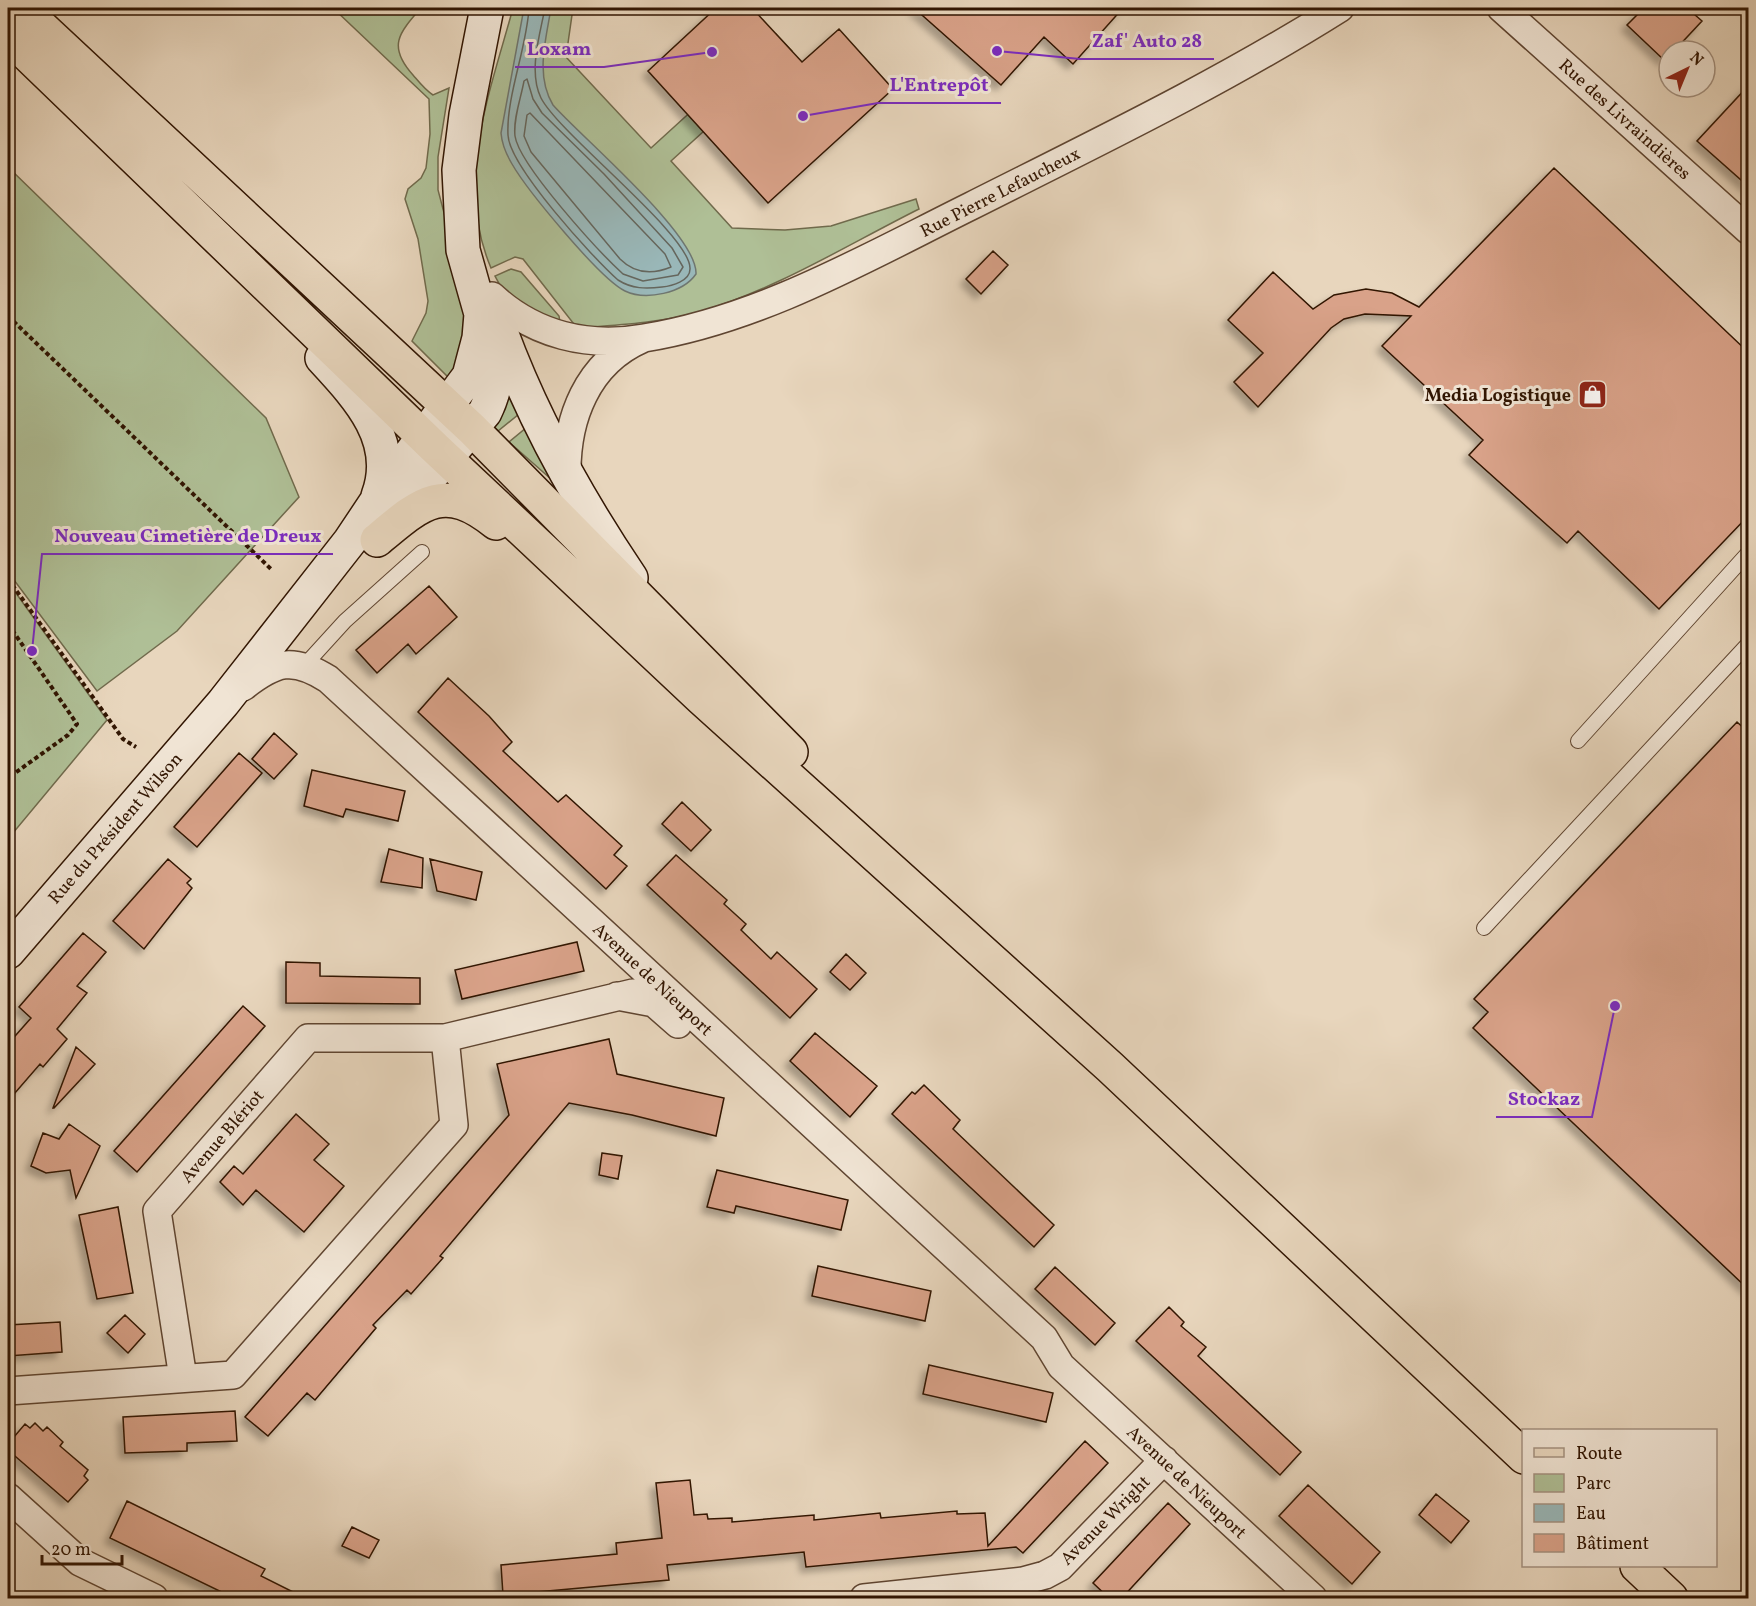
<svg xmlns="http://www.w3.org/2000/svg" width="1756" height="1606" viewBox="0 0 1756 1606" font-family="Vollkorn,serif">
<defs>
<filter id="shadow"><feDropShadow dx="-5.5" dy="5.5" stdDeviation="3" flood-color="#0004"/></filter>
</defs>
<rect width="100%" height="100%" fill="#e8d6bd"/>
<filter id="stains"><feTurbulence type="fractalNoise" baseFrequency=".00333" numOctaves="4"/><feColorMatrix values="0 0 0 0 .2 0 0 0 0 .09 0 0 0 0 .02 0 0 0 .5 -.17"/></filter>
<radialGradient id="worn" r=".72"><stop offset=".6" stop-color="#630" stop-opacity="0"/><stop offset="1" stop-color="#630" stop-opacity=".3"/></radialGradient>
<path fill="#afbf96" stroke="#706a4c" stroke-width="1.5" d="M 333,8 L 421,8 C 399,33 387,46 413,75 C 419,82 425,90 433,95 L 449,88 L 438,157 L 438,190 L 471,316 L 452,381 L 412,341 L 426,313 L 428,301 L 418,239 L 405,199 L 408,189 L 421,178 L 426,168 L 430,134 L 429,99 Z
M 513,8 L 573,8 L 566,57 L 651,148 L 776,34 L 792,51 L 671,161 L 732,228 L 785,230 L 831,226 L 916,199 L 919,209 C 847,245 777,289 699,312 C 660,323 618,325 577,328 L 523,259 L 515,257 L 491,268 C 454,181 490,93 513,8 Z
M 8,167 L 266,418 L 299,497 L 177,631 L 97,691 L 8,572 Z
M 511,269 L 521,272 L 559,316 L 560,322 L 533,317 L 501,287 L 495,276 Z
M 502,384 L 524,410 L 498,431 L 487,421 Z
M 532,423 L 551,479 L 509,442 Z
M 8,582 L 107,720 L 8,839 Z"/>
<path fill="#99b7b8" stroke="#6f766f" stroke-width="1.5" d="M 524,8 L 551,8 C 546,40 535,75 553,105 C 581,137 698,235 696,274 C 683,293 646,301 625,291 C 600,279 527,190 512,164 C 506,154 502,145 501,133 Z"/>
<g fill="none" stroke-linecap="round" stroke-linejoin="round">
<path stroke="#65665d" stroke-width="1.5" d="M 529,8 C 527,47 506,97 508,135 C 509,166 593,258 618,280 C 632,289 646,289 662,287 C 672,286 690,281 690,269 C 692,236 560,135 541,98 C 528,72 540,34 545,8
M 527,79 L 533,99 L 542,113 L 604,174 L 672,248 L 683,267 L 678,275 L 643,281 L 623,274 C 599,252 519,165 515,136 C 513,119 521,98 524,81 Z
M 530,113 L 665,254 L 671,267 C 652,275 635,274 620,259 L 531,152 L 524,136 L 527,115 Z"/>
</g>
<path fill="#d9a289" stroke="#311502" stroke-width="1.5" filter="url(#shadow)" d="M 716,8 L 752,8 L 802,62 L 839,29 L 893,89 L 768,203 L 648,71 Z
M 914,8 L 1123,8 L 1073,64 L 1044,37 L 1001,85 Z
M 1644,8 L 1687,8 L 1702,21 L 1674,51 L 1669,51 L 1665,61 L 1627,25 Z
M 1749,85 L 1749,187 L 1697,141 Z
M 1554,168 L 1749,353 L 1749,515 L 1659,609 L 1578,531 L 1567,543 L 1469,455 L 1483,440 L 1382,346 L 1411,316 L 1365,314 L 1344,319 L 1331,328 L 1258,407 L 1234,382 L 1263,353 L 1228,320 L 1273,272 L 1313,309 L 1334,295 L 1366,289 L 1392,293 L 1419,307 Z
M 993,251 L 1008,265 L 981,294 L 966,279 Z
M 429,586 L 457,617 L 416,654 L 408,644 L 377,673 L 356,650 Z
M 448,678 L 489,716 L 512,742 L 503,751 L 558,802 L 566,795 L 622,846 L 614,855 L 627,866 L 606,889 L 418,712 Z
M 1737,722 L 1749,733 L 1749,1290 L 1473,1028 L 1488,1012 L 1474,999 Z
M 274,733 L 297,754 L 274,779 L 252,759 Z
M 239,753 L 262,773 L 197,847 L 174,827 Z
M 312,770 L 405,791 L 398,821 L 346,809 L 343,817 L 304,806 Z
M 682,802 L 711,830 L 691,851 L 662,824 Z
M 389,849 L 423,858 L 422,888 L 381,882 Z
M 676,855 L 727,900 L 724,904 L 746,924 L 741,930 L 771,959 L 777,952 L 817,989 L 790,1018 L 647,885 Z
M 168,859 L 191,879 L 187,883 L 192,888 L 144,949 L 113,921 Z
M 430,859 L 482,872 L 476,900 L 437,891 Z
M 83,933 L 106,952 L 77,986 L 87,993 L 57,1029 L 67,1039 L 43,1067 L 40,1064 L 8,1101 L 8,1044 L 31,1018 L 19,1007 Z
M 577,942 L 584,971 L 462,999 L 455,970 Z
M 846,954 L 866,973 L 850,990 L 830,972 Z
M 286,962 L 320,963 L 320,976 L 420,978 L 420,1004 L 286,1003 Z
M 243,1006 L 265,1026 L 137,1172 L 114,1151 Z
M 815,1033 L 877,1086 L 850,1117 L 790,1061 Z
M 609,1039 L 617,1074 L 724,1098 L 716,1136 L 632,1115 L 569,1103 L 440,1256 L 443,1258 L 411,1294 L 407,1290 L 373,1325 L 376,1328 L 315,1400 L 307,1393 L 268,1436 L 245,1417 L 509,1115 L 497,1064 Z
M 76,1047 L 95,1064 L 54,1108 L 53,1108 Z
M 924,1085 L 960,1120 L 953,1129 L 1054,1225 L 1034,1247 L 892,1114 L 912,1092 L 915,1094 Z
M 296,1114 L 329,1144 L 314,1160 L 344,1186 L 304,1232 L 256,1190 L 243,1205 L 220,1182 L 234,1166 L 243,1174 Z
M 69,1124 L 100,1146 L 76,1198 L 70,1170 L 46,1173 L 31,1166 L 43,1133 L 59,1139 Z
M 602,1153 L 622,1156 L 618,1179 L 599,1175 Z
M 717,1170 L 848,1200 L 841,1230 L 736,1206 L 734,1213 L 707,1207 Z
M 118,1207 L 133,1293 L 97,1299 L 79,1215 Z
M 818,1266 L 931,1291 L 925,1321 L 812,1296 Z
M 1055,1267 L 1115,1323 L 1095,1345 L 1035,1289 Z
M 1169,1307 L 1184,1322 L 1181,1326 L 1206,1347 L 1198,1356 L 1301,1452 L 1280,1475 L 1136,1341 Z
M 125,1315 L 145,1334 L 128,1353 L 107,1333 Z
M 60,1322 L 62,1352 L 8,1356 L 8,1325 Z
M 929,1365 L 1053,1393 L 1046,1422 L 923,1394 Z
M 235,1411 L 237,1441 L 187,1443 L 187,1451 L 125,1453 L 123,1417 Z
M 35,1423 L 43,1431 L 47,1427 L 63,1442 L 60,1446 L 88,1470 L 84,1476 L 88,1480 L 68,1502 L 8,1450 L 8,1444 L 25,1424 L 30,1428 Z
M 1085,1441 L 1108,1463 L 1023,1553 L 1016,1547 L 806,1567 L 804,1552 L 667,1565 L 669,1580 L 503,1595 L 501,1565 L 617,1554 L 616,1543 L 662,1538 L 656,1483 L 690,1480 L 694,1515 L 707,1514 L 708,1519 L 732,1518 L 732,1522 L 814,1515 L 814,1520 L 880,1513 L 881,1518 L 957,1511 L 957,1514 L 985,1513 L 988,1546 Z
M 1308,1485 L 1380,1552 L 1352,1584 L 1279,1516 Z
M 1436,1494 L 1469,1521 L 1451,1543 L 1419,1515 Z
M 127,1501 L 265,1569 L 261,1576 L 307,1599 L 236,1599 L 110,1538 Z
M 1168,1503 L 1190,1524 L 1121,1599 L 1110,1599 L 1093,1583 Z
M 352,1527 L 379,1540 L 369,1558 L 342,1546 Z"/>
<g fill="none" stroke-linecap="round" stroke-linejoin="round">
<defs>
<path id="service" d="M 304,666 L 345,621 L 422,552
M 1578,741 L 1748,553
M 1484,928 L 1748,644"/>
<path id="minor" d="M 1501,8 L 1748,230
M 492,296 C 534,335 588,348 644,338 C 761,319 866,258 971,206 C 1096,143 1221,83 1340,8
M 567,475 C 566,419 587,363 642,339
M 243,687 C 275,662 292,656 328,679 L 1044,1338 L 1061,1366 L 1313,1598
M 617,996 L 654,1003 L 678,1024
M 445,1038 L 633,993
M 8,1391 L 233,1375 L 454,1125 L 445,1038 L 308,1038 L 157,1211 L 183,1378
M 8,1497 L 80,1562 L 154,1598
M 864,1598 L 1023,1581 L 1045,1575 L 1060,1567 L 1164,1460"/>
<path id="secondary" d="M 501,332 C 533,419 579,501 631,578
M 322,358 C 358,397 399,440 378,496
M 390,524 L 485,412 C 497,388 503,349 498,322
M 8,952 L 223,703 L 350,541 L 386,487 L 469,376 L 479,338 L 481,314 L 463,250 L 459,170 L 466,115 L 487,8"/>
<path id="primary" d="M 21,8 L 472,429 L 791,752
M 8,36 L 435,448 L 702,699 L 1110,1067 L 1524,1457
M 377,540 C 421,503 444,481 496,523
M 1637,1566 L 1671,1598"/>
</defs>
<use href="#service" stroke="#5f4531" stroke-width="16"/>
<use href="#minor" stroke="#5f4531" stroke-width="30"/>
<use href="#secondary" stroke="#311502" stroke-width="36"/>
<use href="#primary" stroke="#311502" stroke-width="36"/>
<path stroke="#311502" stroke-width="4" stroke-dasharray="4.5 3" stroke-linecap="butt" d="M 8,316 L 271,569
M 8,579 L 123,739 L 136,747
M 8,624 L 77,724 L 68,735 L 8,778"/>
<use href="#service" stroke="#f0e4d4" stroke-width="14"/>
<use href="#minor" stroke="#f0e4d4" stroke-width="27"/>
<use href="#secondary" stroke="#f0e4d4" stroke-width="33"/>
<use href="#primary" stroke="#e8d6bd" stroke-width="33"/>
</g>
<defs>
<symbol id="shop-square" viewBox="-11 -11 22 22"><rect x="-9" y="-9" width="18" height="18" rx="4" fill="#8f2418" stroke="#f0e4d4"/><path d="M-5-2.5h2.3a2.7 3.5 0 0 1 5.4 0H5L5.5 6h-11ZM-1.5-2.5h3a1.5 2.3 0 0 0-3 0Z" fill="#fff"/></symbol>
</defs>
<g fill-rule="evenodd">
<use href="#shop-square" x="1576" y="378" width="33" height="33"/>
</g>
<g text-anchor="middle" stroke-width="6" stroke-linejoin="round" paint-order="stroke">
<g font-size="18" fill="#311502" stroke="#f0e4d4">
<text transform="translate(1625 119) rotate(42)" y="6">Rue des Livraindières</text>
<text transform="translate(1000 192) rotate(-27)" y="6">Rue Pierre Lefaucheux</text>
<text transform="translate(115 828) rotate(-49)" y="6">Rue du Président Wilson</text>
<text transform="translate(653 979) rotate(43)" y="6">Avenue de Nieuport</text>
<text transform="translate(222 1136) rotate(-49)" y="6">Avenue Blériot</text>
<text transform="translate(1187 1482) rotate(43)" y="6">Avenue de Nieuport</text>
<text transform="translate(1105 1520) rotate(-45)" y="6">Avenue Wright</text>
</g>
<g font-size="18" font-weight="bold" fill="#311502" stroke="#f0e4d4" text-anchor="end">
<text x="1571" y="401">Media Logistique</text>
</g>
</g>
<path fill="none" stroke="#7b2cbf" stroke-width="2" d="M997 51L1080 59H1214M712 52L604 67H515M803 116L878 103H1001M32 651L42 554H333M1615 1006L1592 1117H1496"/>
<g fill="#7b2cbf" stroke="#f0e4d4" stroke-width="2">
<circle cx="997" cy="51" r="6"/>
<circle cx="712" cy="52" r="6"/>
<circle cx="803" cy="116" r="6"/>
<circle cx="32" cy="651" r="6"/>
<circle cx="1615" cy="1006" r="6"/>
</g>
<g font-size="20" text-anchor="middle" font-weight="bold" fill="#7b2cbf" stroke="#f0e4d4" stroke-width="6" stroke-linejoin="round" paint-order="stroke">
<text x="1147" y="47">Zaf' Auto 28</text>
<text x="559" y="55">Loxam</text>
<text x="939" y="91">L'Entrepôt</text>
<text x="188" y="542">Nouveau Cimetière de Dreux</text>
<text x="1544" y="1105">Stockaz</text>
</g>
<rect width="1756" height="1606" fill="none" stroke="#e8d6bd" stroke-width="30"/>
<rect x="9" y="9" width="1738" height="1588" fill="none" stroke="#311502" stroke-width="3"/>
<rect x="15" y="15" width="1726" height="1576" fill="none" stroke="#311502" stroke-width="1.5"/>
<rect x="1522" y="1429" width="195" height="138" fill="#f0e4d4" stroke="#a49180" stroke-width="1.5"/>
<rect x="1534" y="1448" width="30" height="9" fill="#e8d6bd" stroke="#a49180" stroke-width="1.5"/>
<text x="1576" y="1459" font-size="18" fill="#311502">Route</text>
<rect x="1534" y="1474" width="30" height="18" fill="#afbf96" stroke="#a49180" stroke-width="1.5"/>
<text x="1576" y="1489" font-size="18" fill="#311502">Parc</text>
<rect x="1534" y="1504" width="30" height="18" fill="#99b7b8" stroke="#a49180" stroke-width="1.5"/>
<text x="1576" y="1519" font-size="18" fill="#311502">Eau</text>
<rect x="1534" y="1534" width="30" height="18" fill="#d9a289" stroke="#a49180" stroke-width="1.5"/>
<text x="1576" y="1549" font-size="18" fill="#311502">Bâtiment</text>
<g transform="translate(1687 69) rotate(43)"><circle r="28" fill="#f0e4d4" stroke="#a49180" stroke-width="1.5"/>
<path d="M0-4.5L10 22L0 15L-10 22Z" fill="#8f2418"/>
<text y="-9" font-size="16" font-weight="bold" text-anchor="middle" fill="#311502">N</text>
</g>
<path d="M42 1555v9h80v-9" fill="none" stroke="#311502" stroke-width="3"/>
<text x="51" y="1555" font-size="18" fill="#311502" stroke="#f0e4d4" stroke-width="4.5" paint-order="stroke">20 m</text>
<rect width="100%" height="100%" filter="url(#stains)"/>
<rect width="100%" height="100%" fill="url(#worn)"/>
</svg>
